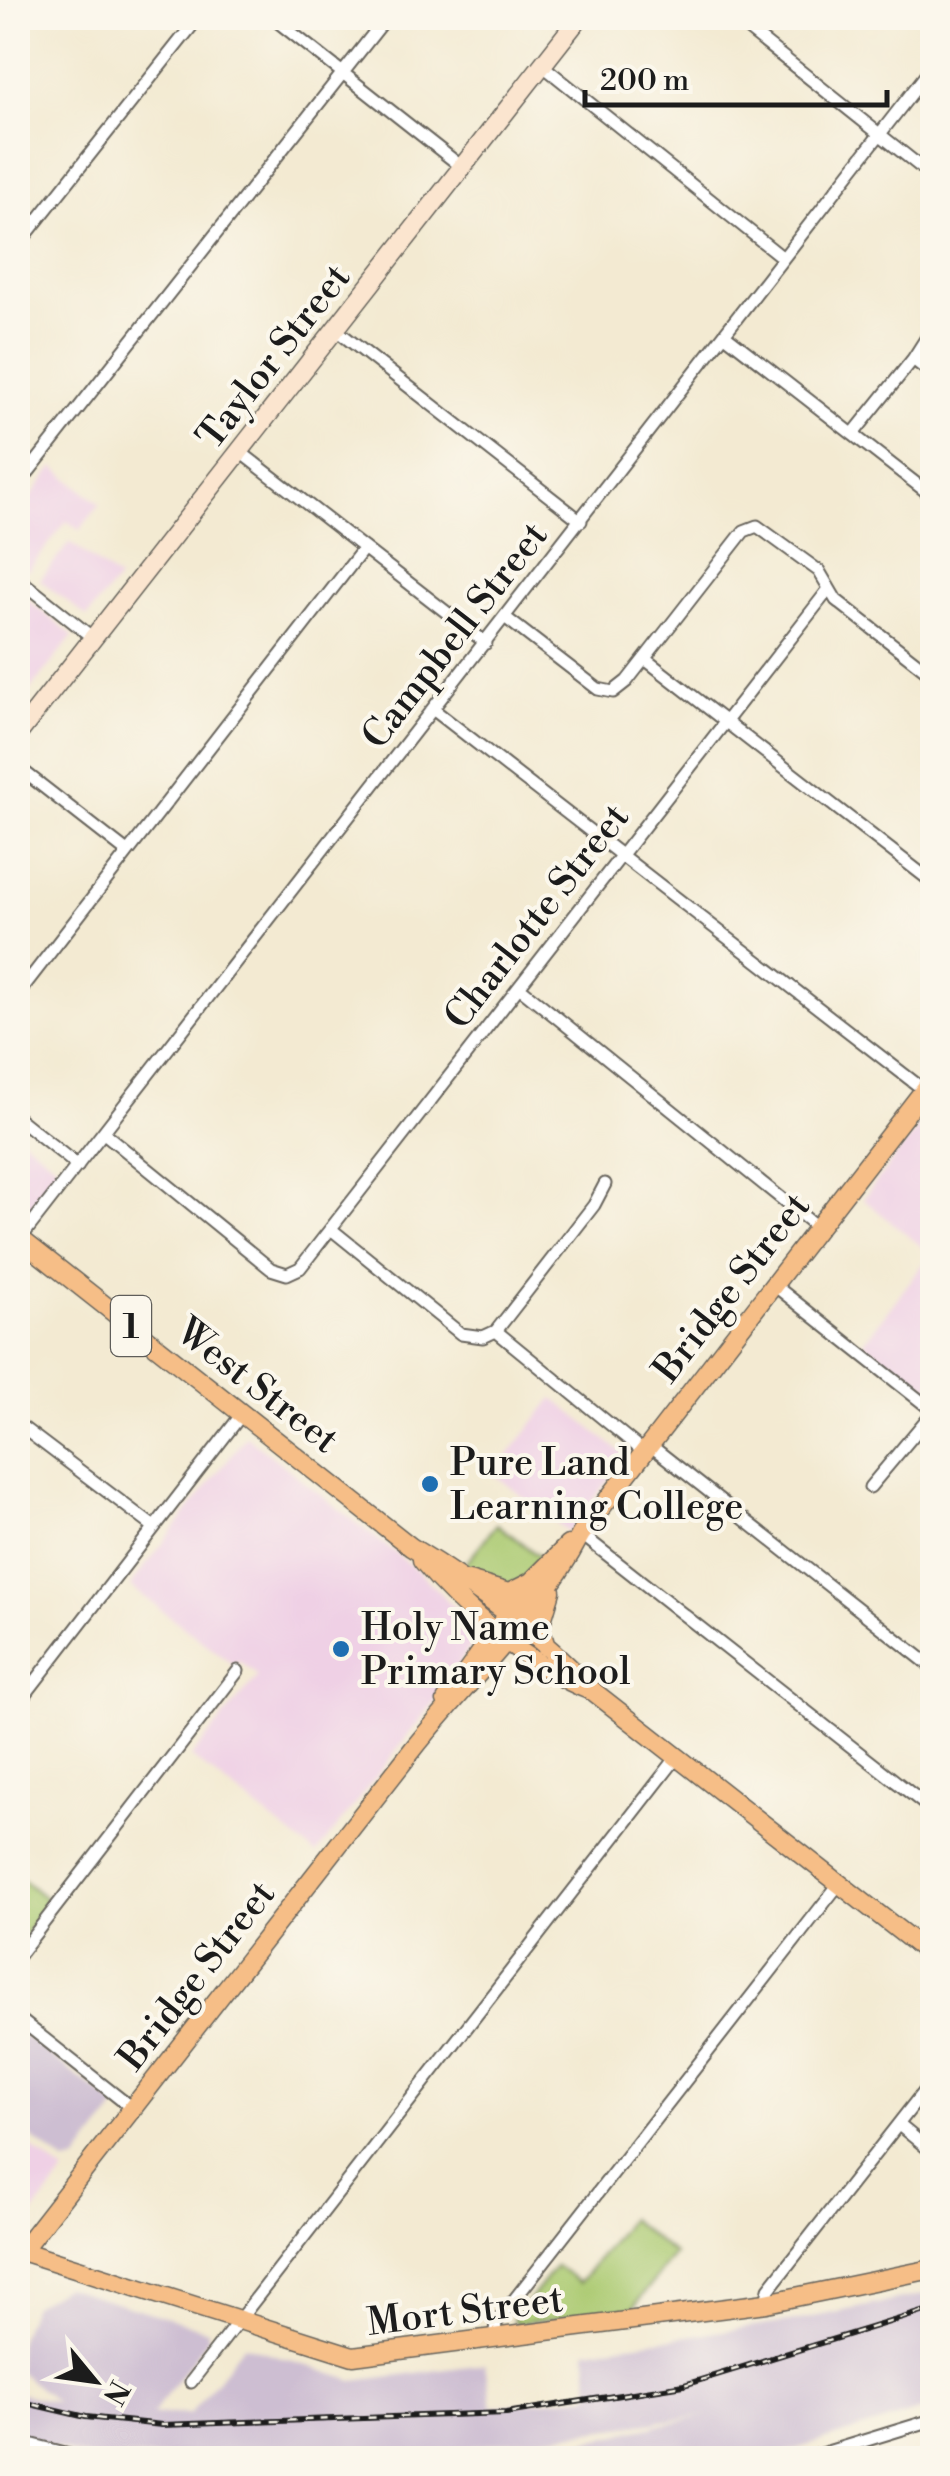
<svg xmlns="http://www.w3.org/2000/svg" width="950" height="2476" viewBox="0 0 950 2476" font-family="'Libre Bodoni',serif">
<rect width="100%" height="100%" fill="#fbf7ec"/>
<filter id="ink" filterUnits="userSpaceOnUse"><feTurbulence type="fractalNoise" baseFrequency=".01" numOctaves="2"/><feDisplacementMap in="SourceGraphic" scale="20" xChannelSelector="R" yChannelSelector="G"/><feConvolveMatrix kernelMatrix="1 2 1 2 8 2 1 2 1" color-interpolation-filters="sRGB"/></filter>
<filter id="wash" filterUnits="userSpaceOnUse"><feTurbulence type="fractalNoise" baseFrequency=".0048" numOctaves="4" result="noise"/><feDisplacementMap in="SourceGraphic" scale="40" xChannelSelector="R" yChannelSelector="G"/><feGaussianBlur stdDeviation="2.25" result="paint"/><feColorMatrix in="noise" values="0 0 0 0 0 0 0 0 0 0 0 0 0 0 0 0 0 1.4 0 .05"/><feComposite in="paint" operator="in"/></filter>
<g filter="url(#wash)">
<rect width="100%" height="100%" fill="#f3ead2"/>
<path fill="#efd0e5" d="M 54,467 L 100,504 L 80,530 L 67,521 L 28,571 L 18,563 L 18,513 Z
M 70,542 L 118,579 L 87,617 L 40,580 Z
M 18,592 L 73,636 L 18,705 Z
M 923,1121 L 932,1128 L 932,1397 L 863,1343 L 931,1254 L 863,1199 Z
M 18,1135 L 57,1166 L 57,1175 L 26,1215 L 18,1217 Z
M 553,1398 L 622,1453 L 622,1462 L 568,1532 L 494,1474 Z
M 246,1436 L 419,1572 L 478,1631 L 448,1684 L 316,1854 L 191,1757 L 258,1676 L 238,1660 L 234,1665 L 130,1586 Z
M 24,2142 L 65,2173 L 18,2233 L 18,2150 Z"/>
<path fill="#cdbed2" d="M 18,2031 L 117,2107 L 76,2162 L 65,2163 L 18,2127 Z
M 65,2287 L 208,2330 L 208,2339 L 152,2414 L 190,2414 L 244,2345 L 354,2381 L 485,2364 L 492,2407 L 591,2395 L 586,2350 L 789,2322 L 932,2293 L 932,2407 L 767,2458 L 416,2458 L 566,2445 L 708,2415 L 408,2456 L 91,2458 L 18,2438 L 18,2393 L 56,2402 L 18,2371 L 18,2341 L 33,2306 Z"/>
<path fill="#acca72" stroke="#647347" stroke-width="2.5" d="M 497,1524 L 542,1559 L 527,1577 L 510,1587 L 461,1569 Z
M 18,1876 L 50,1902 L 18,1944 Z
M 629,2219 L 674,2254 L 633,2308 L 515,2324 L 513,2320 L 556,2266 L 579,2283 Z"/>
</g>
<g filter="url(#ink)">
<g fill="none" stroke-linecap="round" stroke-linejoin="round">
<defs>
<path id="street" d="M 273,18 L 462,167
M 734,18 L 932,176
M 542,65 L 783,258
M 18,245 L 198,18
M 335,329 L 581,521
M 725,335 L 932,496
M 913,359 L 927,337 L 931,319
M 853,434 L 913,359 L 932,374
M 239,451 L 486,643
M 18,485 L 386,18
M 18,578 L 93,638
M 506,618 L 598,689 L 613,692 L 627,681 L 744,531 L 757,526 L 819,571 L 836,600 L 932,675
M 645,659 L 932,882
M 434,710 L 924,1090
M 18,767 L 127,852
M 519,987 L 818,1228
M 18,994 L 364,548
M 18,1118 L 78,1166
M 104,1133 L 271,1269 L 287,1274 L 300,1268 L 829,589
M 331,1229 L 461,1334 L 483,1337 L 496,1331 L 594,1205 L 605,1184
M 20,1239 L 932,67
M 774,1285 L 932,1410
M 496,1331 L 644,1452
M 18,1424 L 154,1527
M 650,1445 L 932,1667
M 870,1487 L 932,1413
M 581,1534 L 932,1810
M 18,1704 L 242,1414
M 18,1956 L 238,1671
M 18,2018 L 133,2109
M 899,2125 L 932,2152
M 766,2303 L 769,2289 L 932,2081
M 494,2339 L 496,2323 L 839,1884
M 191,2382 L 677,1757
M 18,2441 L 85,2458
M 808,2458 L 932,2420"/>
<path id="secondary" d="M 18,734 L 579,18"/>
<path id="primary" d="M 18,1237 L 411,1547 C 476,1586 542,1637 594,1692 L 932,1956
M 422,1560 C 461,1608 532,1668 589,1690
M 469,1581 L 509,1593 L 529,1583
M 546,1647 L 540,1627 L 551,1591
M 446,1701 L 531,1582 L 568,1545
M 21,2251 L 353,2356 L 766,2303 L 932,2269
M 18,2255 C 150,2086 282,1917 414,1748 C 470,1678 540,1614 581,1534 L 932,1080"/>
</defs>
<use href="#street" stroke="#67645c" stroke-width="15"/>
<use href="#secondary" stroke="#67645c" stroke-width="21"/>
<use href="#primary" stroke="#67645c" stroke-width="21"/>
<use href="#street" stroke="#fff" stroke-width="11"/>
<use href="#secondary" stroke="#fbe5cf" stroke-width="18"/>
<use href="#primary" stroke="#f6be87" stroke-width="18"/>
<defs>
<path id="rail" d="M 18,2401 L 86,2417 L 162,2425 L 506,2413 L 684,2385 L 932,2309"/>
</defs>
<use href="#rail" stroke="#1c1c1c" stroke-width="6"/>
<use href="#rail" stroke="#fbf7ec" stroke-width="2.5" stroke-dasharray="8" stroke-linecap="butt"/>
</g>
</g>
<g fill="#1f6fb2" stroke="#fbf7ec" stroke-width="4">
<circle cx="430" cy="1484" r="10"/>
<circle cx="341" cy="1649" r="10"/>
</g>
<g text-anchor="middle" stroke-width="8" stroke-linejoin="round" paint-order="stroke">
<rect fill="#fbf7ec" stroke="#5f5e5a" stroke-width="2.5" x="111" y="1296" width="40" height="60" rx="8"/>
<g font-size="35" font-weight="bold" fill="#1c1c1c">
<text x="131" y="1338">1</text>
</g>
<g font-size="38" fill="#1c1c1c" stroke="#fbf7ec">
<text transform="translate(273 356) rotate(-52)" y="13">Taylor Street</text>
<text transform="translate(454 635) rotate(-52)" y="13">Campbell Street</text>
<text transform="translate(536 916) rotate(-52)" y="13">Charlotte Street</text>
<text transform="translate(731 1287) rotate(-52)" y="13">Bridge Street</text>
<text transform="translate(258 1385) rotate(38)" y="13">West Street</text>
<text transform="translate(196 1975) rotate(-52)" y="13">Bridge Street</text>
<text transform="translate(465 2310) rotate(-7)" y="13">Mort Street</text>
</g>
<g font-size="38" fill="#1c1c1c" stroke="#fbf7ec" text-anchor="start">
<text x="450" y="1475">Pure Land<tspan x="450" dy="44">Learning College</tspan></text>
<text x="361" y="1640">Holy Name<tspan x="361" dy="44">Primary School</tspan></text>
</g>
</g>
<rect width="950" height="2476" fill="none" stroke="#fbf7ec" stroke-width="60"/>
<g transform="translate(95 2381) rotate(119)" stroke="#fbf7ec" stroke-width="8" paint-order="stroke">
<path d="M0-8L18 38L0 25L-18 38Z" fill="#1c1c1c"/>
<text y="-15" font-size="28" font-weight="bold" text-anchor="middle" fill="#1c1c1c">N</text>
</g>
<path d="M585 90v15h302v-15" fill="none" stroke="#1c1c1c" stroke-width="5"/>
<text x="600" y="90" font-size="30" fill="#1c1c1c" stroke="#fbf7ec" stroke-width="8" paint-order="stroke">200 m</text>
</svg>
